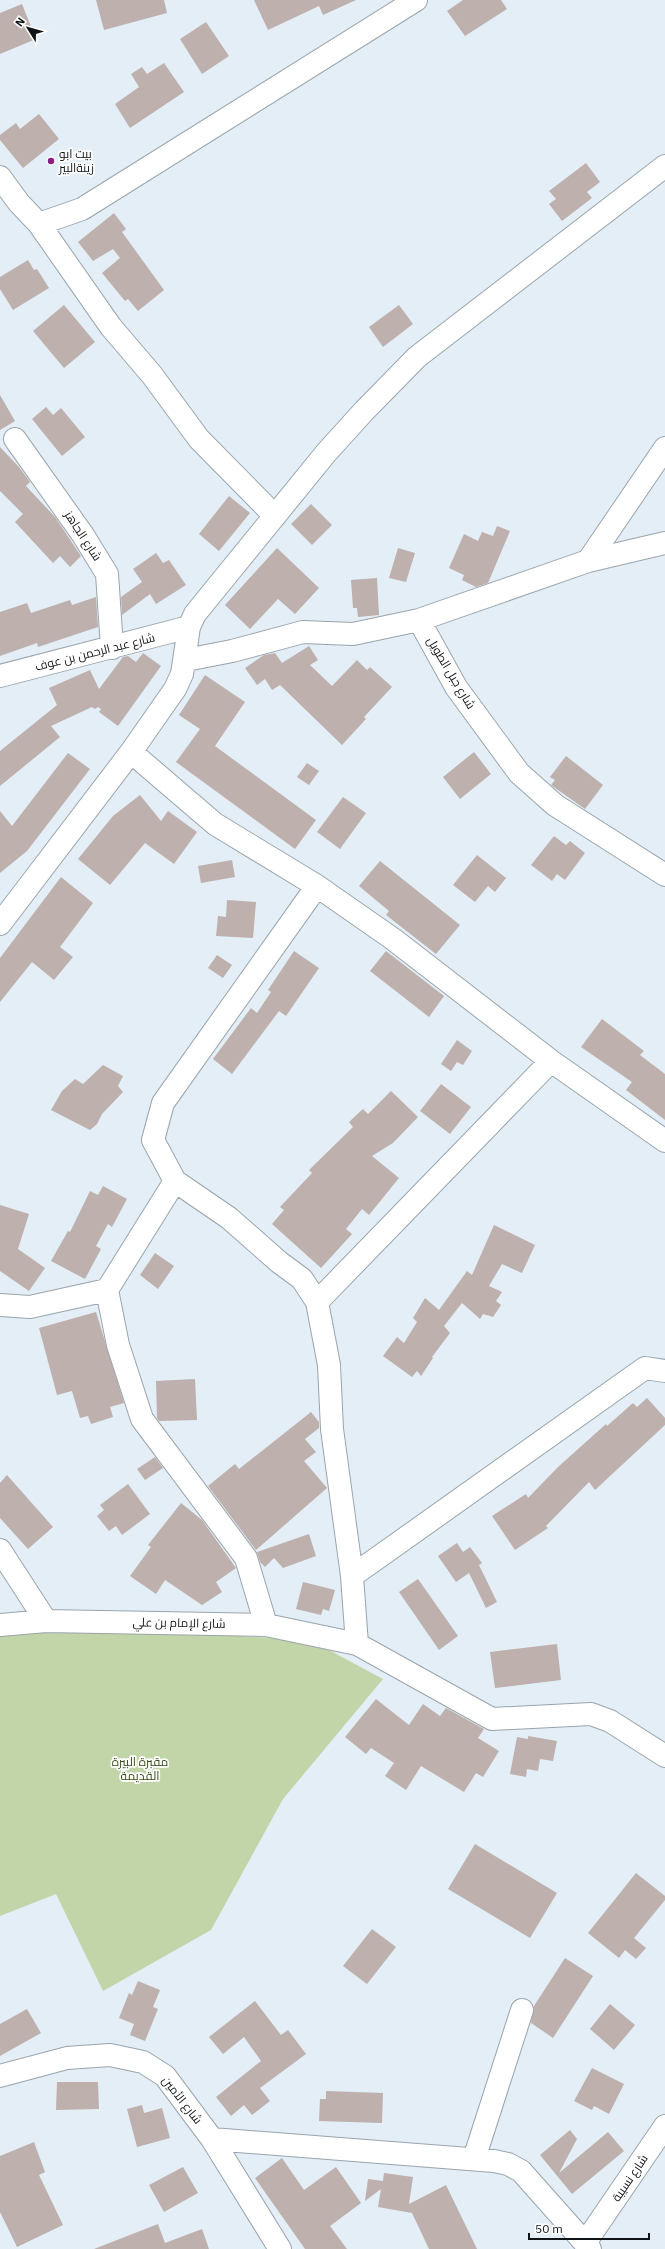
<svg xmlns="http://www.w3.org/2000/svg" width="665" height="2249" viewBox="0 0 665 2249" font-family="'IBM Plex Sans',Cairo,sans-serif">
<rect width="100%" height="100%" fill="#e4eef6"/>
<path fill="#c2d5a9" d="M 116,1627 L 312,1641 L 383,1679 L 283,1799 L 211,1930 L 103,1991 L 56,1894 L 0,1916 L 0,1635 Z"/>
<path fill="#bdb0ad" d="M 96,0 L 164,0 L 167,13 L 104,30 Z
M 254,0 L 356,0 L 323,15 L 319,6 L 268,30 Z
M 463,0 L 501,0 L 507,9 L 465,36 L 447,11 Z
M 22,4 L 36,39 L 0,54 L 0,13 Z
M 206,22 L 229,56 L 202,74 L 180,39 Z
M 164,63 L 184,92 L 130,128 L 115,104 L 139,87 L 131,74 L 142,67 L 147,74 Z
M 39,114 L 59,139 L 23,168 L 0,140 L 0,135 L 16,123 L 20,129 Z
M 586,163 L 600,182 L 587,192 L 592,198 L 562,221 L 549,204 L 556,199 L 549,191 Z
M 114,213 L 126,229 L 122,232 L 164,290 L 138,311 L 128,299 L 125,301 L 102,273 L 120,258 L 113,249 L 93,261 L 78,242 Z
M 28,260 L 34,270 L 37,269 L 49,288 L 13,310 L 0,289 L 0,277 Z
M 64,305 L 95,342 L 64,368 L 33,331 Z
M 399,305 L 413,324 L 383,347 L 369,327 Z
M 0,395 L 15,421 L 0,430 Z
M 46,407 L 53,415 L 61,408 L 85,437 L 62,456 L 32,419 Z
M 0,447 L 19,467 L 30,482 L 26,486 L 55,517 L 81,556 L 70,567 L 60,556 L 53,563 L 15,522 L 23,514 L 0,491 Z
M 229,496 L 250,513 L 219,551 L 199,534 Z
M 311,504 L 332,525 L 312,545 L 291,524 Z
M 497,526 L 510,531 L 488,583 L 476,587 L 462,580 L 464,575 L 449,568 L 464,534 L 478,541 L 482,532 L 493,536 Z
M 277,548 L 319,588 L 295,614 L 278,599 L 250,629 L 225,605 Z
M 398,548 L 415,553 L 406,582 L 389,578 Z
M 156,553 L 163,563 L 169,560 L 186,585 L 156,604 L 150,594 L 122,615 L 121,597 L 142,582 L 133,569 Z
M 377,578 L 379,615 L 358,617 L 357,608 L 353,608 L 351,580 Z
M 96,597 L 98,627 L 38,647 L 37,643 L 0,656 L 0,612 L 27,603 L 31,613 L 70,600 L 72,605 Z
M 309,646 L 318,660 L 310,665 L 332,686 L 357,660 L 367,670 L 370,667 L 392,687 L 364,717 L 366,719 L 342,745 L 280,685 L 272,690 L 265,679 L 257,685 L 245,668 L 264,655 L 275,653 L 282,663 Z
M 143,653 L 161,666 L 118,726 L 99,712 L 101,709 L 98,707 L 95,709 L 92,707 L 51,726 L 60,737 L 0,786 L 0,751 L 57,705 L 49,688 L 90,670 L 99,689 L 123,657 L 128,656 L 136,662 Z
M 205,675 L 245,702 L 215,746 L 316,820 L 295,849 L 176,762 L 200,729 L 179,715 Z
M 474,752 L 491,774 L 460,799 L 443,777 Z
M 68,753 L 90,769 L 27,851 L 0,873 L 0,811 L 12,826 Z
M 566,756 L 603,785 L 585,809 L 551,785 L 555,780 L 550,777 Z
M 307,763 L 319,771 L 309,785 L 297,777 Z
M 140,795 L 161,821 L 168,811 L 197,832 L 174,864 L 145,843 L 110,885 L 78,859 L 113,816 Z
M 343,797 L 366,813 L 340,849 L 317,832 Z
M 554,836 L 566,845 L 570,841 L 585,853 L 565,880 L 557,874 L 552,881 L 531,865 Z
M 477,855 L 506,878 L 495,892 L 488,886 L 475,902 L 453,885 Z
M 232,860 L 235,877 L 201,883 L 198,866 Z
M 380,861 L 460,925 L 436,954 L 386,915 L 389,911 L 359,886 Z
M 61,877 L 93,903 L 60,947 L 73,957 L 54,980 L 32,962 L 0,1002 L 0,958 Z
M 227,900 L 256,902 L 253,938 L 216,936 L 218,916 L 226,917 Z
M 294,951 L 319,968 L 286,1016 L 279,1011 L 232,1074 L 213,1059 L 251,1008 L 257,1013 L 271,992 L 268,990 Z
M 386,951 L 444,996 L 429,1017 L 370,971 Z
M 217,955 L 232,965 L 223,978 L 208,968 Z
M 602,1019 L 644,1051 L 640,1055 L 665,1074 L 665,1120 L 626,1090 L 632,1082 L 581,1047 Z
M 457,1040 L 472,1051 L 463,1065 L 457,1062 L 451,1071 L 441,1064 Z
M 103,1065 L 123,1076 L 118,1086 L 123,1092 L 102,1114 L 97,1124 L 90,1130 L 51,1110 L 62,1091 L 75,1079 L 83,1084 Z
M 441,1084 L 471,1107 L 450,1134 L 420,1111 Z
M 391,1091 L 418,1117 L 393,1143 L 372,1156 L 399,1178 L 369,1215 L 362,1209 L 346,1229 L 352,1234 L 321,1268 L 272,1224 L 284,1210 L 280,1207 L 312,1173 L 309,1170 L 353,1127 L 349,1122 L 363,1109 L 368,1114 Z
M 103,1186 L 127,1199 L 112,1227 L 108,1224 L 96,1246 L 101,1249 L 85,1279 L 51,1261 L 68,1231 L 70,1232 L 90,1191 L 98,1195 Z
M 0,1205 L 29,1214 L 18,1249 L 45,1268 L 29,1291 L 0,1271 Z
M 494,1225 L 535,1245 L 522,1273 L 502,1264 L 489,1286 L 502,1292 L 496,1301 L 501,1305 L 493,1317 L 483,1314 L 480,1319 L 462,1303 L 444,1326 L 450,1333 L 432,1357 L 433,1358 L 421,1376 L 417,1371 L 412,1377 L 383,1356 L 397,1337 L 404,1343 L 417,1322 L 413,1318 L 425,1298 L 439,1310 L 467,1271 L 472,1275 Z
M 155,1253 L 174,1266 L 158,1289 L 140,1275 Z
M 96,1312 L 124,1403 L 110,1407 L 113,1417 L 91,1424 L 88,1416 L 80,1418 L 72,1391 L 57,1395 L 39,1328 Z
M 195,1379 L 197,1420 L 159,1421 L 157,1418 L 156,1381 Z
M 647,1398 L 665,1418 L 665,1425 L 595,1490 L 589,1482 L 546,1526 L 548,1528 L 515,1550 L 492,1516 L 526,1494 L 528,1498 L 558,1467 L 606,1424 L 607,1426 L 633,1403 L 637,1407 Z
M 311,1412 L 319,1422 L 319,1428 L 305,1439 L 316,1452 L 304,1461 L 327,1488 L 256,1550 L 208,1486 L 235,1464 L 239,1469 Z
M 155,1457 L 163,1468 L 145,1480 L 137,1469 Z
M 7,1475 L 53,1527 L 28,1549 L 0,1518 L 0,1483 Z
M 128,1484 L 150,1514 L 122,1535 L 116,1526 L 109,1531 L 97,1516 L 104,1510 L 100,1505 Z
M 181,1503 L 202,1520 L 236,1568 L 216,1582 L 222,1592 L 202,1605 L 165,1580 L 156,1594 L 130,1576 L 151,1547 L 148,1545 Z
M 309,1534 L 316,1556 L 283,1568 L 274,1558 L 265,1567 L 260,1562 L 257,1552 Z
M 457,1543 L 463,1552 L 470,1547 L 482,1563 L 479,1565 L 497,1602 L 486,1608 L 469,1573 L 456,1582 L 438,1556 Z
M 418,1579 L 458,1636 L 439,1650 L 399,1592 Z
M 303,1582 L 335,1590 L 329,1611 L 323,1609 L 321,1615 L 296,1609 Z
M 557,1644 L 561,1680 L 495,1688 L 490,1652 Z
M 376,1699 L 409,1725 L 423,1704 L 440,1716 L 446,1708 L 484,1729 L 478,1738 L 499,1751 L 483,1777 L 476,1773 L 464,1792 L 421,1766 L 406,1790 L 385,1776 L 394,1763 L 371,1748 L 366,1754 L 345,1737 Z
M 528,1736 L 557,1741 L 553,1761 L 540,1759 L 538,1771 L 527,1769 L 526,1777 L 510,1774 L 517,1737 L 528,1739 Z
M 475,1844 L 557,1893 L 530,1938 L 448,1889 Z
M 636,1873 L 665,1896 L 665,1900 L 634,1938 L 646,1948 L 636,1959 L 625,1950 L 619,1958 L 588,1933 Z
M 372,1929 L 396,1947 L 367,1984 L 343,1966 Z
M 565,1958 L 593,1976 L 553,2038 L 531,2023 L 534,2006 Z
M 138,1981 L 160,1990 L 153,2007 L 158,2009 L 145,2041 L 130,2035 L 134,2024 L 119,2018 L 129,1993 L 132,1995 Z
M 255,2001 L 281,2035 L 288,2030 L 306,2054 L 260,2088 L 270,2101 L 252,2115 L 244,2105 L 231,2116 L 216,2097 L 261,2061 L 244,2037 L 223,2054 L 209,2037 Z
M 610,2004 L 635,2025 L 614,2050 L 590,2029 Z
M 27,2009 L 41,2033 L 0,2056 L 0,2024 Z
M 592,2068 L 624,2084 L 609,2114 L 594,2106 L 592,2110 L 574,2101 Z
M 57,2082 L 98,2082 L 99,2109 L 56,2110 Z
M 326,2091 L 383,2093 L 382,2123 L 319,2121 L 320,2099 L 326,2099 Z
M 142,2105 L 144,2113 L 162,2108 L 170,2138 L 137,2147 L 127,2109 Z
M 570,2130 L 577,2139 L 559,2173 L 608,2132 L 624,2151 L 572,2194 L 540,2155 Z
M 34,2142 L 45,2172 L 39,2175 L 63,2225 L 17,2247 L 0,2212 L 0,2156 Z
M 282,2158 L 304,2190 L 336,2167 L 361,2203 L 330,2226 L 347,2249 L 305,2249 L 255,2178 Z
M 183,2167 L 198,2193 L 164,2212 L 149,2185 Z
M 384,2173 L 413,2177 L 409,2204 L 446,2185 L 477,2249 L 429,2249 L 412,2213 L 378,2207 L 381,2189 L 365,2201 L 368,2179 L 383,2181 Z
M 158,2224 L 165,2243 L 202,2229 L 209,2249 L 94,2249 Z"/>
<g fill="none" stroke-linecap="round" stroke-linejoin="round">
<defs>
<path id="minor" d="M 0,177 L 19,203 L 39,224 L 111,327 L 152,375 L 199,439 L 275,516
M 39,224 L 82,209 L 416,0
M 15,439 L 83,535 L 107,574 L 112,648
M 588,561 L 665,543
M 419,620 L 588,561 L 665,448
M 186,660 L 232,651 L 303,632 L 353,634 L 419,620 L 456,687 L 519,773 L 555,805 L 665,875
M 0,676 L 189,627
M 131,752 L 215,824 L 317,886 L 393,939 L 551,1061 L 665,1141
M 317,886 L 163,1103 L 153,1140 L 175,1181 L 229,1218 L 279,1262 L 302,1279 L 317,1302 L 329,1365 L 332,1429 L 352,1576 L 357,1644 L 492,1719 L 591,1714 L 610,1721 L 665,1756
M 0,924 L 131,752 L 175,689 L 182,674 L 189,627 L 195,614 L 326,453 L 364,411 L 417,357 L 665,166
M 107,1290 L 118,1345 L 142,1419 L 246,1558 L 266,1625
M 317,1302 L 551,1061
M 0,1305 L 30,1307 L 107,1290 L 175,1181
M 0,1550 L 46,1621
M 352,1576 L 645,1368 L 665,1371
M 0,1625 L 46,1621 L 266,1625 L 357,1644
M 0,2076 L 67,2058 L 110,2055 L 143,2062 L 165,2076 L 212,2139 L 280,2249
M 212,2139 L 494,2161 L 508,2164 L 521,2171 L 585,2243
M 474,2159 L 522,2010
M 590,2249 L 585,2243 L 665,2126"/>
</defs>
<use href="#minor" stroke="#9aa4ac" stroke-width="24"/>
<use href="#minor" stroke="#fff" stroke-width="22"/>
</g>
<circle fill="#8c1f83" stroke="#fff" stroke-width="1.5" cx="51" cy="161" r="4"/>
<g text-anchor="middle" stroke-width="3.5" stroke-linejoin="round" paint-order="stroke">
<g font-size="12" fill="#111417" stroke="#fff" text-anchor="start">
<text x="59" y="158">بيت ابو<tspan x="59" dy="14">زينةالبير</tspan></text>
</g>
<g font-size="12" fill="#111417" stroke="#fff">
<text transform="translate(83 536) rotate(57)" y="4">شارع الجاهز</text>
<text transform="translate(95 652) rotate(-14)" y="4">شارع عبد الرحمن بن عوف</text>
<text transform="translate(451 673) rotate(59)" y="4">شارع جبل الطويل</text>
<text transform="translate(179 1623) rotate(1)" y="4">شارع الإمام بن علي</text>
<text transform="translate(182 2100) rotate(52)" y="4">شارع الأمين</text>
<text transform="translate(630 2178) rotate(-56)" y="4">شارع نسيبة</text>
</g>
<g font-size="12" fill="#374b15" stroke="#fff">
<text x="140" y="1766">مقبرة البيرة<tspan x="140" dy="14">القديمة</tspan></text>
</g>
</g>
<g transform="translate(28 28) rotate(307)" stroke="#ffffff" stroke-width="3" paint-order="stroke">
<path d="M0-3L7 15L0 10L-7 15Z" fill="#111417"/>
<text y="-6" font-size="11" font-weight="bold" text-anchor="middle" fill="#111417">N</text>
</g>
<path d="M529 2233v6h120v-6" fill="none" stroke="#111417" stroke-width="2"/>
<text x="535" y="2233" font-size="12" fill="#111417" stroke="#ffffff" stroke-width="3" paint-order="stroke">50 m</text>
</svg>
